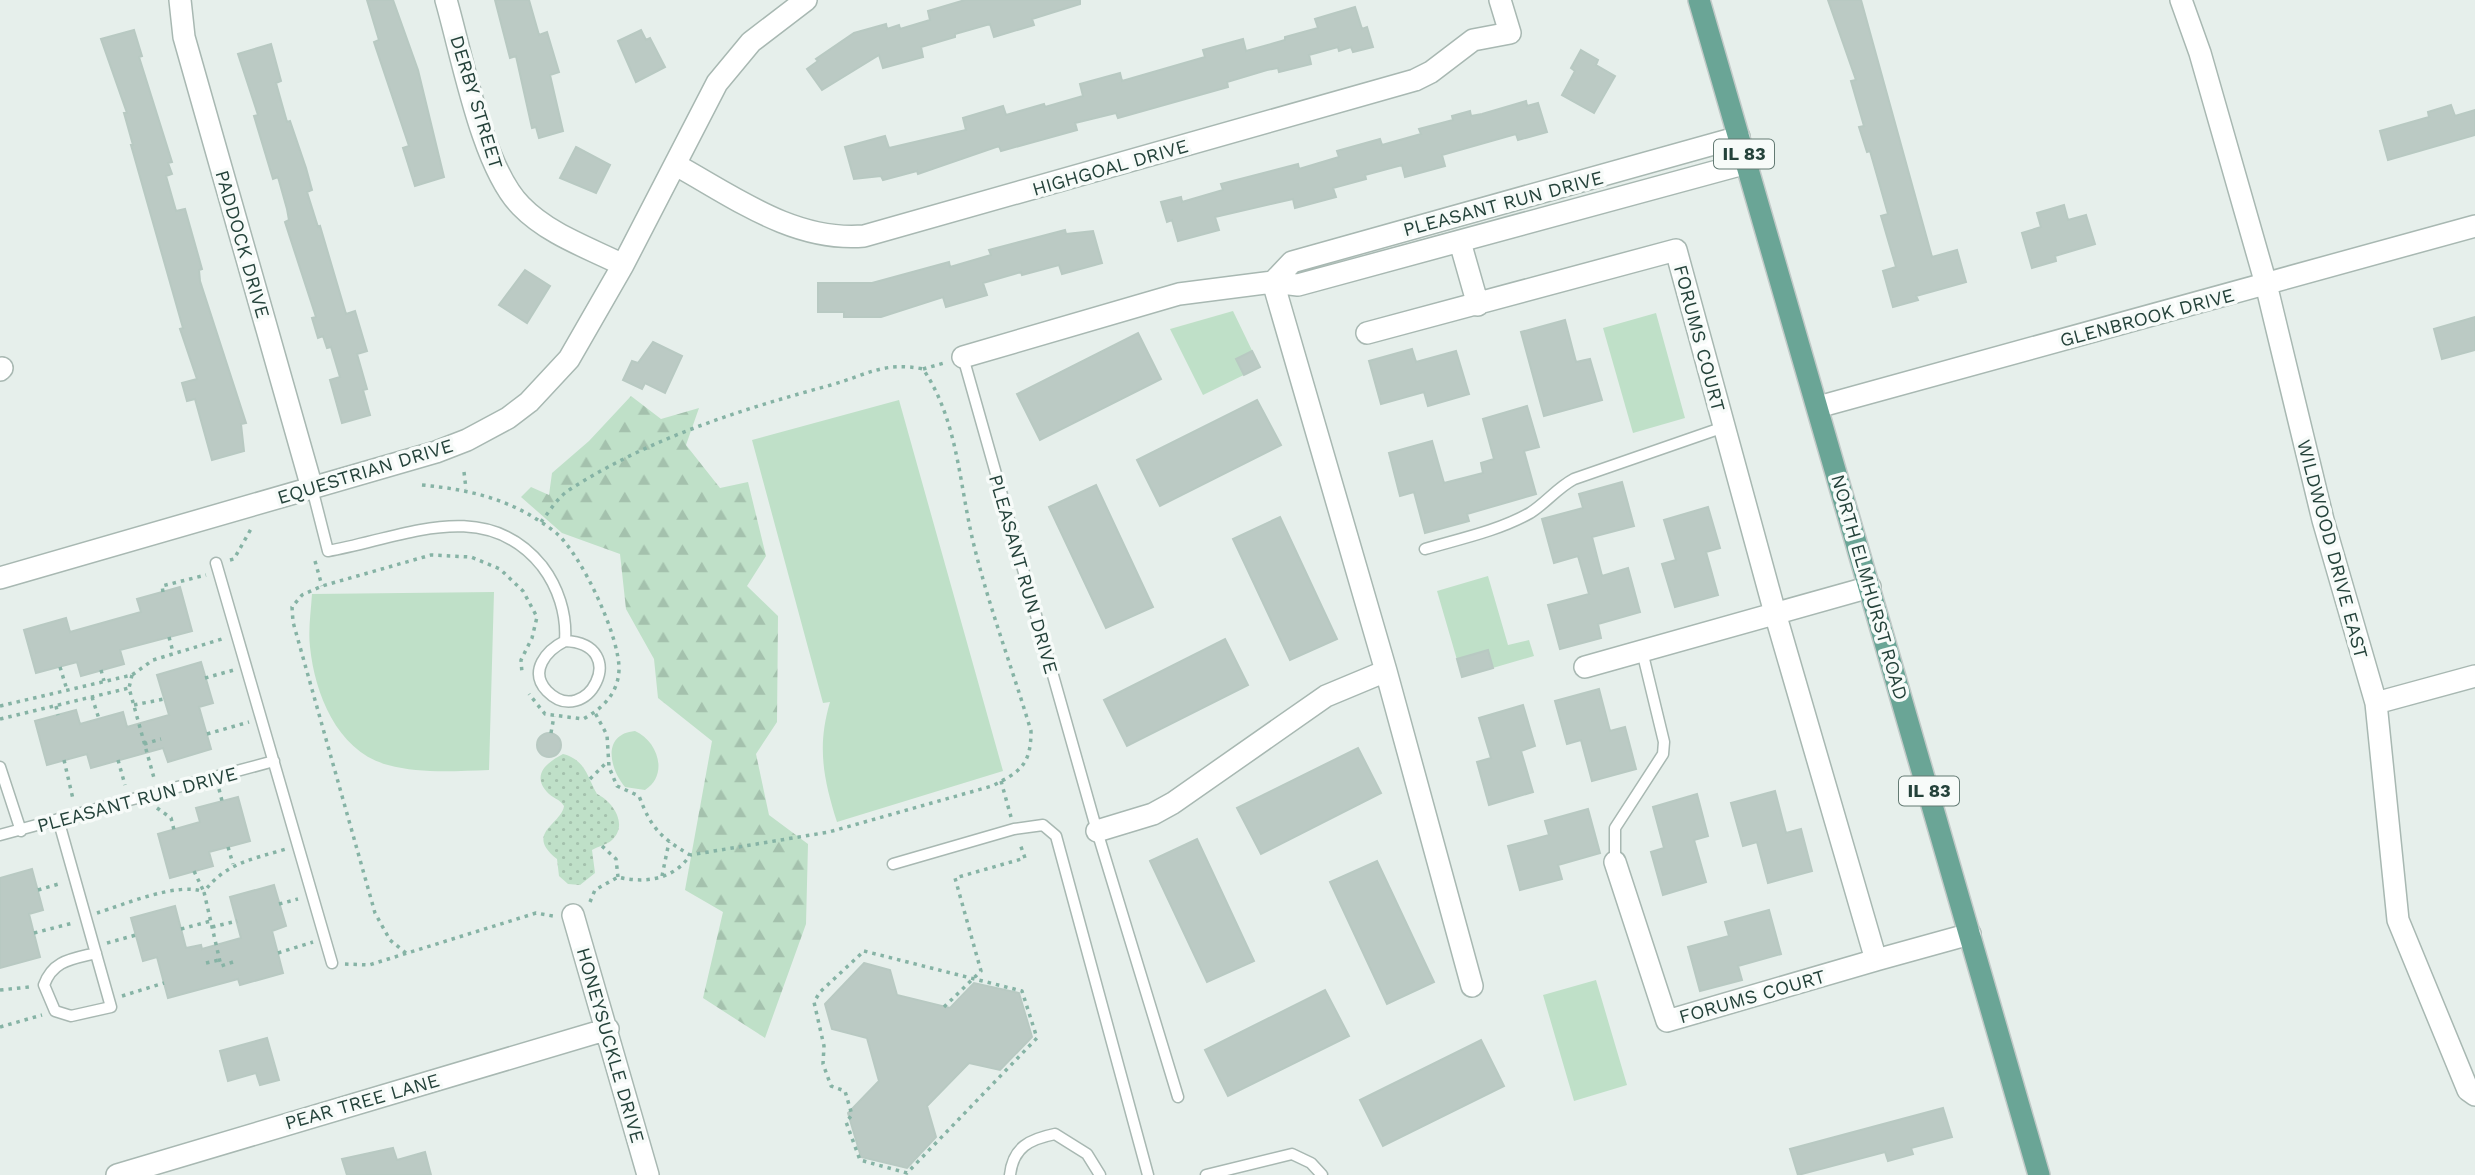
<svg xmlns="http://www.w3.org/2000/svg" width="2475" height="1175" viewBox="0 0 2475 1175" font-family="'Work Sans',sans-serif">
<defs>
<pattern id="forest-firs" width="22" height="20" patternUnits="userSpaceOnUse" patternTransform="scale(1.75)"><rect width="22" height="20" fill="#bfe0c8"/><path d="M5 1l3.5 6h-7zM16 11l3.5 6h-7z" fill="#a4c1ad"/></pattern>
<pattern id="park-dots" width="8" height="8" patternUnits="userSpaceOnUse" patternTransform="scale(1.75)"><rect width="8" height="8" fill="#bfe0c8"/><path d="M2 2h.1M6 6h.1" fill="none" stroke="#a4c1ad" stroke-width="1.8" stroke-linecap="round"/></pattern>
</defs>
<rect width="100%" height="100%" fill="#e6efeb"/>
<path fill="url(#forest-firs)" d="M 631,396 L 661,419 L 699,408 L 686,445 L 720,488 L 748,482 L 766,556 L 747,586 L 778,616 L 777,722 L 756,754 L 769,815 L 808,844 L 806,924 L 765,1038 L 703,998 L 723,912 L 685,890 L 712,741 L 658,698 L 654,659 L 626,609 L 620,554 L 562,533 L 521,497 L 531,487 L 549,495 L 552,473 L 589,441 Z"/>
<path fill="url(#park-dots)" d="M 563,754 C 586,760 587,777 597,794 C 612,801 629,824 612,840 C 607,845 598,846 592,850 L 595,873 L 580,885 L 568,884 L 559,876 L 557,859 C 524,833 561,825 564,806 C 560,799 552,798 547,792 C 531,774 548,762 563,754 Z"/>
<path fill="#bfe0c8" d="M 1233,311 L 1260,367 L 1203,395 L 1170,329 Z
M 1656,313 L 1685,418 L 1633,433 L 1603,328 Z
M 899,400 L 1003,771 L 837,822 C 823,778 817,746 830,702 L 823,703 L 752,440 Z
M 1488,576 L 1508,645 L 1529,640 L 1534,656 L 1462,677 L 1437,591 Z
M 494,592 L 489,770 C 456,771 421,774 388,765 C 338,752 315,695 310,647 C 308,630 311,611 312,594 Z
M 635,731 C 658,741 669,775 645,790 L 625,787 C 609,768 602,734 635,731 Z
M 1596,980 L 1627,1085 L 1574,1101 L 1543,995 Z"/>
<path fill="#bbcac4" stroke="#b8c9c2" stroke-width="2" d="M 367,0 L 393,0 L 418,70 L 444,177 L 415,186 L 403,148 L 409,146 L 374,42 L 379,40 Z
M 495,0 L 529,0 L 539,35 L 547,32 L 559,72 L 550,75 L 563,131 L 539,138 L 536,127 L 532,128 L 516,56 L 510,58 Z
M 965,0 L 1080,0 L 1080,4 L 1032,19 L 1034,25 L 994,37 L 990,24 L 955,34 L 955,37 L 921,47 L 923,57 L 883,68 L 879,55 L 822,90 L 807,69 L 818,61 L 816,59 L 854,33 L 886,24 L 887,29 L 899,25 L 900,29 L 930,20 L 928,11 Z
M 1828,0 L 1861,0 L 1932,257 L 1957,250 L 1966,282 L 1916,296 L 1918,300 L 1893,307 L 1883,271 L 1896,267 L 1881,216 L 1888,214 L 1870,151 L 1867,152 L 1859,127 L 1864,126 L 1851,81 L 1856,80 Z
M 1355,7 L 1362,29 L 1367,27 L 1373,47 L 1353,52 L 1351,47 L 1339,51 L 1338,47 L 1309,55 L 1311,64 L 1279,72 L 1278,68 L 1267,70 L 1227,82 L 1228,87 L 1118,118 L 1116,113 L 1075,123 L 1077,130 L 1001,151 L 999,146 L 918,174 L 917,171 L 883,180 L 881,176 L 854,179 L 845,147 L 885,136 L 889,148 L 966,130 L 963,118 L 1003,106 L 1006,115 L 1044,104 L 1045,107 L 1083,96 L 1080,84 L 1120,73 L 1122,81 L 1205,57 L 1203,50 L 1243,39 L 1246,51 L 1285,40 L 1285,37 L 1318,28 L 1315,19 Z
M 134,30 L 142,56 L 139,57 L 172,162 L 168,163 L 172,174 L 166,176 L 176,211 L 185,209 L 202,269 L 199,270 L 200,281 L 246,423 L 241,424 L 244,451 L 212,460 L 195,399 L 187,401 L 182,383 L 197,379 L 180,329 L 183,328 L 131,145 L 133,145 L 124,113 L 127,113 L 101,39 Z
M 641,30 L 646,40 L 650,38 L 665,67 L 636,82 L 618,41 Z
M 271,44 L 281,81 L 276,83 L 287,122 L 290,121 L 306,168 L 312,190 L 307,192 L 318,227 L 320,226 L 346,314 L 355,311 L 367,351 L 357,354 L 367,389 L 363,390 L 370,415 L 342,423 L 330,380 L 340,377 L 331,347 L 327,348 L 323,336 L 318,338 L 312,318 L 316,317 L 285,222 L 289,220 L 287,209 L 278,177 L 273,179 L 254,116 L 258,115 L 238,54 Z
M 1581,50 L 1598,60 L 1596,65 L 1615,76 L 1594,113 L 1562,95 L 1575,71 L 1571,68 Z
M 1526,101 L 1527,106 L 1538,103 L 1547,132 L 1518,140 L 1516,134 L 1442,155 L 1445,166 L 1405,177 L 1402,165 L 1365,175 L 1366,179 L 1333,188 L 1336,197 L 1295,208 L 1293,199 L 1215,217 L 1219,230 L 1178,241 L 1172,220 L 1167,222 L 1161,202 L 1181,197 L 1182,202 L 1223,190 L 1221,184 L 1298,164 L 1299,169 L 1339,157 L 1337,151 L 1380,139 L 1382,145 L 1421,134 L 1419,129 L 1453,120 L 1452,116 L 1470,111 L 1471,116 L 1482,114 Z
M 2451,105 L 2455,116 L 2475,110 L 2475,135 L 2388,160 L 2380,131 L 2429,117 L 2428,112 Z
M 576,147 L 610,165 L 596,193 L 560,178 Z
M 2064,205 L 2068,220 L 2086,215 L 2095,244 L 2055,256 L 2056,261 L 2032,268 L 2022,233 L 2041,227 L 2037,213 Z
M 1065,230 L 1066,234 L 1093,231 L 1102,263 L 1062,274 L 1059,265 L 1022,275 L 1021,272 L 983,283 L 987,295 L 946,307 L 943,297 L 881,317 L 844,317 L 844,312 L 818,312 L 818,283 L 872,283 L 949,262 L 950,267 L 991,255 L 989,250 Z
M 525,270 L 550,286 L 527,323 L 499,305 Z
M 2475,317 L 2475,350 L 2442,359 L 2434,329 Z
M 1565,320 L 1576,362 L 1590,359 L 1602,400 L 1544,416 L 1521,332 Z
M 1138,333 L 1161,379 L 1040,440 L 1017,394 Z
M 653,342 L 682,356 L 665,393 L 645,383 L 642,389 L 623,380 L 632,361 L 638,363 Z
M 1412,349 L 1416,362 L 1456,351 L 1469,394 L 1428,406 L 1424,392 L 1381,404 L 1369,361 Z
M 1252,351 L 1260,367 L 1244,375 L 1236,359 Z
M 1257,400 L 1281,445 L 1160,506 L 1137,460 Z
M 1527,406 L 1539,447 L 1524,451 L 1536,494 L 1467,514 L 1469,521 L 1425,533 L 1414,492 L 1400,496 L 1389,453 L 1432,441 L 1444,483 L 1483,473 L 1481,463 L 1494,459 L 1483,419 Z
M 1622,482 L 1634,526 L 1592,537 L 1602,576 L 1628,568 L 1640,612 L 1598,624 L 1601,638 L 1560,649 L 1548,605 L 1589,594 L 1578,556 L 1554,563 L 1542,519 L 1583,508 L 1579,494 Z
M 1096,485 L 1153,607 L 1106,628 L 1049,507 Z
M 1708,507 L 1720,548 L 1706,552 L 1718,595 L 1675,607 L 1662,564 L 1676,560 L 1664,520 Z
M 1280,517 L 1337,639 L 1290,660 L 1233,539 Z
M 180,587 L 192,631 L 120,650 L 124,664 L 81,676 L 77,662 L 36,673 L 24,630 L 66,618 L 70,632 L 141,612 L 137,599 Z
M 1225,639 L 1248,685 L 1127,746 L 1104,700 Z
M 1488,650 L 1493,668 L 1462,677 L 1457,659 Z
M 201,662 L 213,703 L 199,707 L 211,749 L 168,762 L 163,748 L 91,768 L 87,754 L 47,765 L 35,721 L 76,710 L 80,724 L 123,712 L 127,727 L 169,715 L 157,675 Z
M 1599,689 L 1610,731 L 1625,727 L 1636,769 L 1592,781 L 1581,740 L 1567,744 L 1555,701 Z
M 1523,705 L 1535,746 L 1521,751 L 1533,792 L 1489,805 L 1477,762 L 1491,758 L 1479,718 Z
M537 745a12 12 0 1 1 24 0a12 12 0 1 1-24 0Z
M 1358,748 L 1381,793 L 1261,854 L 1237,808 Z
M 1775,791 L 1786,833 L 1801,829 L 1812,871 L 1768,883 L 1757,842 L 1743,846 L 1731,803 Z
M 1697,794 L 1708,836 L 1694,840 L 1706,882 L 1663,895 L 1651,852 L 1664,848 L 1653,807 Z
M 238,797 L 250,841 L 209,852 L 213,866 L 170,878 L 158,834 L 200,822 L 196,808 Z
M 1588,809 L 1600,853 L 1558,865 L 1562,879 L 1520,890 L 1508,846 L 1549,835 L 1545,821 Z
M 1197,839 L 1254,961 L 1207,982 L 1150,861 Z
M 1377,861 L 1434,982 L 1387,1004 L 1330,882 Z
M 32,869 L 43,910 L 29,914 L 40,957 L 0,968 L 0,878 Z
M 274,885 L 286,926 L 272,931 L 283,973 L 240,985 L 238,979 L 168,998 L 157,957 L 143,961 L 131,918 L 175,906 L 186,948 L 201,945 L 202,949 L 241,938 L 230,897 Z
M 1769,910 L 1781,954 L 1738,966 L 1742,980 L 1700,991 L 1688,947 L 1729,936 L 1725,922 Z
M 864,963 L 890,970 L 897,995 L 950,1008 L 974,983 L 1019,993 L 1032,1037 L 1000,1070 L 969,1063 L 927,1106 L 936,1137 L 907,1168 L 861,1157 L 848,1113 L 879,1081 L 867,1038 L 832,1029 L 825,1004 Z
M 1325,990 L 1349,1036 L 1228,1096 L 1205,1050 Z
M 267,1038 L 279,1080 L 260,1085 L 256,1073 L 228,1081 L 220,1051 Z
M 1481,1040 L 1504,1086 L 1383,1146 L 1360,1100 Z
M 1943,1108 L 1952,1137 L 1911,1148 L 1913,1154 L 1888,1161 L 1885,1152 L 1798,1175 L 1790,1149 Z
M 393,1148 L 397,1160 L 425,1152 L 431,1175 L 347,1175 L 342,1159 Z"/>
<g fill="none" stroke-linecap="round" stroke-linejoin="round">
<defs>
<path id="lane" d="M 963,357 L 1097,831 L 1178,1097
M 312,488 L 328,551 C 402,538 485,495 542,566 C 558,587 567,614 565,641 C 547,650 528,671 547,691 C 586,731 633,644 565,641
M 1425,549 C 1459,539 1498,531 1530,513 C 1546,503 1557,488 1574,479 L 1724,427
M 216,563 L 332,963
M 0,767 L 21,831
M 58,819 C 76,882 93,944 111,1007 L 71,1016 L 55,1011 L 44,985 C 53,960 72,959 96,953
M 0,835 L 274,761
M 1615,862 L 1615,828 L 1663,754 L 1664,742 L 1642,651
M 893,864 L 1014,829 L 1043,825 L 1056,836 L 1148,1175
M 1010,1175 C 1013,1147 1030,1139 1055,1134 L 1087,1154 L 1100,1175
M 1206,1175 L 1292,1154 L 1311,1163 L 1322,1175"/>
<path id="street" d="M 180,0 L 184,37 L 312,488
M 446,0 C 462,55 482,167 521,206 C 548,234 589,248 623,265
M 2181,0 L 2200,53 L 2266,284 L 2323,520 L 2376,703 L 2398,920 L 2468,1090 L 2475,1095
M 676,165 C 734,197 794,242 864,236 L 1415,80 L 1431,72 L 1473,40 L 1510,33 L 1500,0
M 1460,242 L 1478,305
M 1273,282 L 1386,671 L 1472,986
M 1273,282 L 1292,262 L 1739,137
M 1367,333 L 1676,250 L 1775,613 L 1876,960 L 1667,1021 L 1615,862
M 963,357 L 1179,294 L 1273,282 L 1298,285 L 1747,163
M 0,370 L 2,368
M 1818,407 L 2475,226
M 0,578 L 436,452 L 467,440 L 508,418 L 529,402 L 569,359 L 623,265 L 717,83 L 751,42 L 806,0
M 1585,667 L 1870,587
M 2376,703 L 2475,676
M 1097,831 L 1153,814 L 1173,803 L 1326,696 L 1386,671
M 573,915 L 648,1175
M 1876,960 L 1970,934
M 117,1175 L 608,1029"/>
<path id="primary" d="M 1699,0 L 2039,1175"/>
</defs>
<use href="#lane" stroke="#a8b8b2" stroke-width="13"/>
<use href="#street" stroke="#a8b8b2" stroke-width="24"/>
<use href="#primary" stroke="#c2cac8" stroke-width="24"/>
<path stroke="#86b3a5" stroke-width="3.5" stroke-dasharray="3.5 5" stroke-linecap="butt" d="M 923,369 L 944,363
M 464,472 L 466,489
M 422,485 C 473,490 514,500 555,532 C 581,553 620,637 619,670 C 618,694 602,709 583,719 L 545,714 L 529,694
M 541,522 C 549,512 558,497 569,490 C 650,438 739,410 831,385 C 866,375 885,361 923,369 C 957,419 959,480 972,537 C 987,602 1012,667 1031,731 C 1031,765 1020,772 992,786 L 829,832 L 690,855
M 230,560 L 234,559 L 251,529
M 315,561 L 322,586
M 163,592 L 162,586 L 206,575
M 169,637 L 173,652
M 60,667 L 67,690
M 101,670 L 104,681
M 132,675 L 129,688 L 154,778
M 205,678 L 234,670
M 92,697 L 99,719
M 134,705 L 164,699
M 0,706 L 132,675 L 153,660 L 222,639
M 56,706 L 58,715
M 0,719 L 129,688
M 551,733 L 554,716
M 207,734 L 249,722
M 144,744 L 161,739
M 64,760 L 73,799
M 118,760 L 125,785
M 590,779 L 608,761
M 1001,781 L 1011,817
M 219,789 L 222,801
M 157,808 L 171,818 L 174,830
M 602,846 L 616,859 L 618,877
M 228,847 L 233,864
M 194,871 L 204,892
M 662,876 L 669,842
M 38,890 L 62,883
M 590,902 L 595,890 L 618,877 C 645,884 675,879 690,855 C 661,838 651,828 639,796 L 617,786 L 609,767 L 607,735 L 594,711
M 279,904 L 298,899
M 97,913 C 123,905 179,881 204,892
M 212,927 L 237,921
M 181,929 L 211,921
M 34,933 L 73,923
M 107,943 L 136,935
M 864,951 L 1022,991 L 1037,1038 L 907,1173 L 860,1160 L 846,1122 L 852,1115 L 845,1091 L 831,1086 L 823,1064 L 824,1046 L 814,1002 L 820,992 Z
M 278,953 L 313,942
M 406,953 L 390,940 L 375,913 L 293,622 L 292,607 L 302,595 L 322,586 L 431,555 L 471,557 L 500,569 L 523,591 L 537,617 L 532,638 L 521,660 L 522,673
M 233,962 L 221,966 L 204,892 C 225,863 253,859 286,849
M 206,963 L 219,960
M 345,964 L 369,965 L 536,913 L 553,916
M 0,990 L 29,987
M 122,996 L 164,983
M 944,1007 L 981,971 L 955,878 L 1025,858 L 1020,844
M 0,1027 L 42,1015"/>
<use href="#lane" stroke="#fff" stroke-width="10"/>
<use href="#street" stroke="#fff" stroke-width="21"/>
<use href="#primary" stroke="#6aa596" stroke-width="21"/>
</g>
<g text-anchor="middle" stroke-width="7" stroke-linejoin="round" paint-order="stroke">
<g fill="#f7fbf9" stroke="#637a73" stroke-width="2">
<rect x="1714" y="139.5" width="60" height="29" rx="5"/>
<rect x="1899" y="776.5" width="60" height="29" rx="5"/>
</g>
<g font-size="18" font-weight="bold" fill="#24423a">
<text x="1744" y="160">IL 83</text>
<text x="1929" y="797">IL 83</text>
</g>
<g font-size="19" fill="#24423a" stroke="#f7fbf9">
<text transform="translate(477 102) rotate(73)" y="7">DERBY STREET</text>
<text transform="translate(1110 167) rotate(-16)" y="7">HIGHGOAL DRIVE</text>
<text transform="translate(1503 203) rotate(-15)" y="7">PLEASANT RUN DRIVE</text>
<text transform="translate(243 244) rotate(74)" y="7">PADDOCK DRIVE</text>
<text transform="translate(2147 317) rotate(-15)" y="7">GLENBROOK DRIVE</text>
<text transform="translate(1700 338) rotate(75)" y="7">FORUMS COURT</text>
<text transform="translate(365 471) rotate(-17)" y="7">EQUESTRIAN DRIVE</text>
<text transform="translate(2333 549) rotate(75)" y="7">WILDWOOD DRIVE EAST</text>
<text transform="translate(1024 574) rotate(74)" y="7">PLEASANT RUN DRIVE</text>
<text transform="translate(1870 587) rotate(74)" y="7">NORTH ELMHURST ROAD</text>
<text transform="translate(137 799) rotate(-15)" y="7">PLEASANT RUN DRIVE</text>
<text transform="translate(1752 996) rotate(-16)" y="7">FORUMS COURT</text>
<text transform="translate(611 1045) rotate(74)" y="7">HONEYSUCKLE DRIVE</text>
<text transform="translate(362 1101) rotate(-16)" y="7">PEAR TREE LANE</text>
</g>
</g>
</svg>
